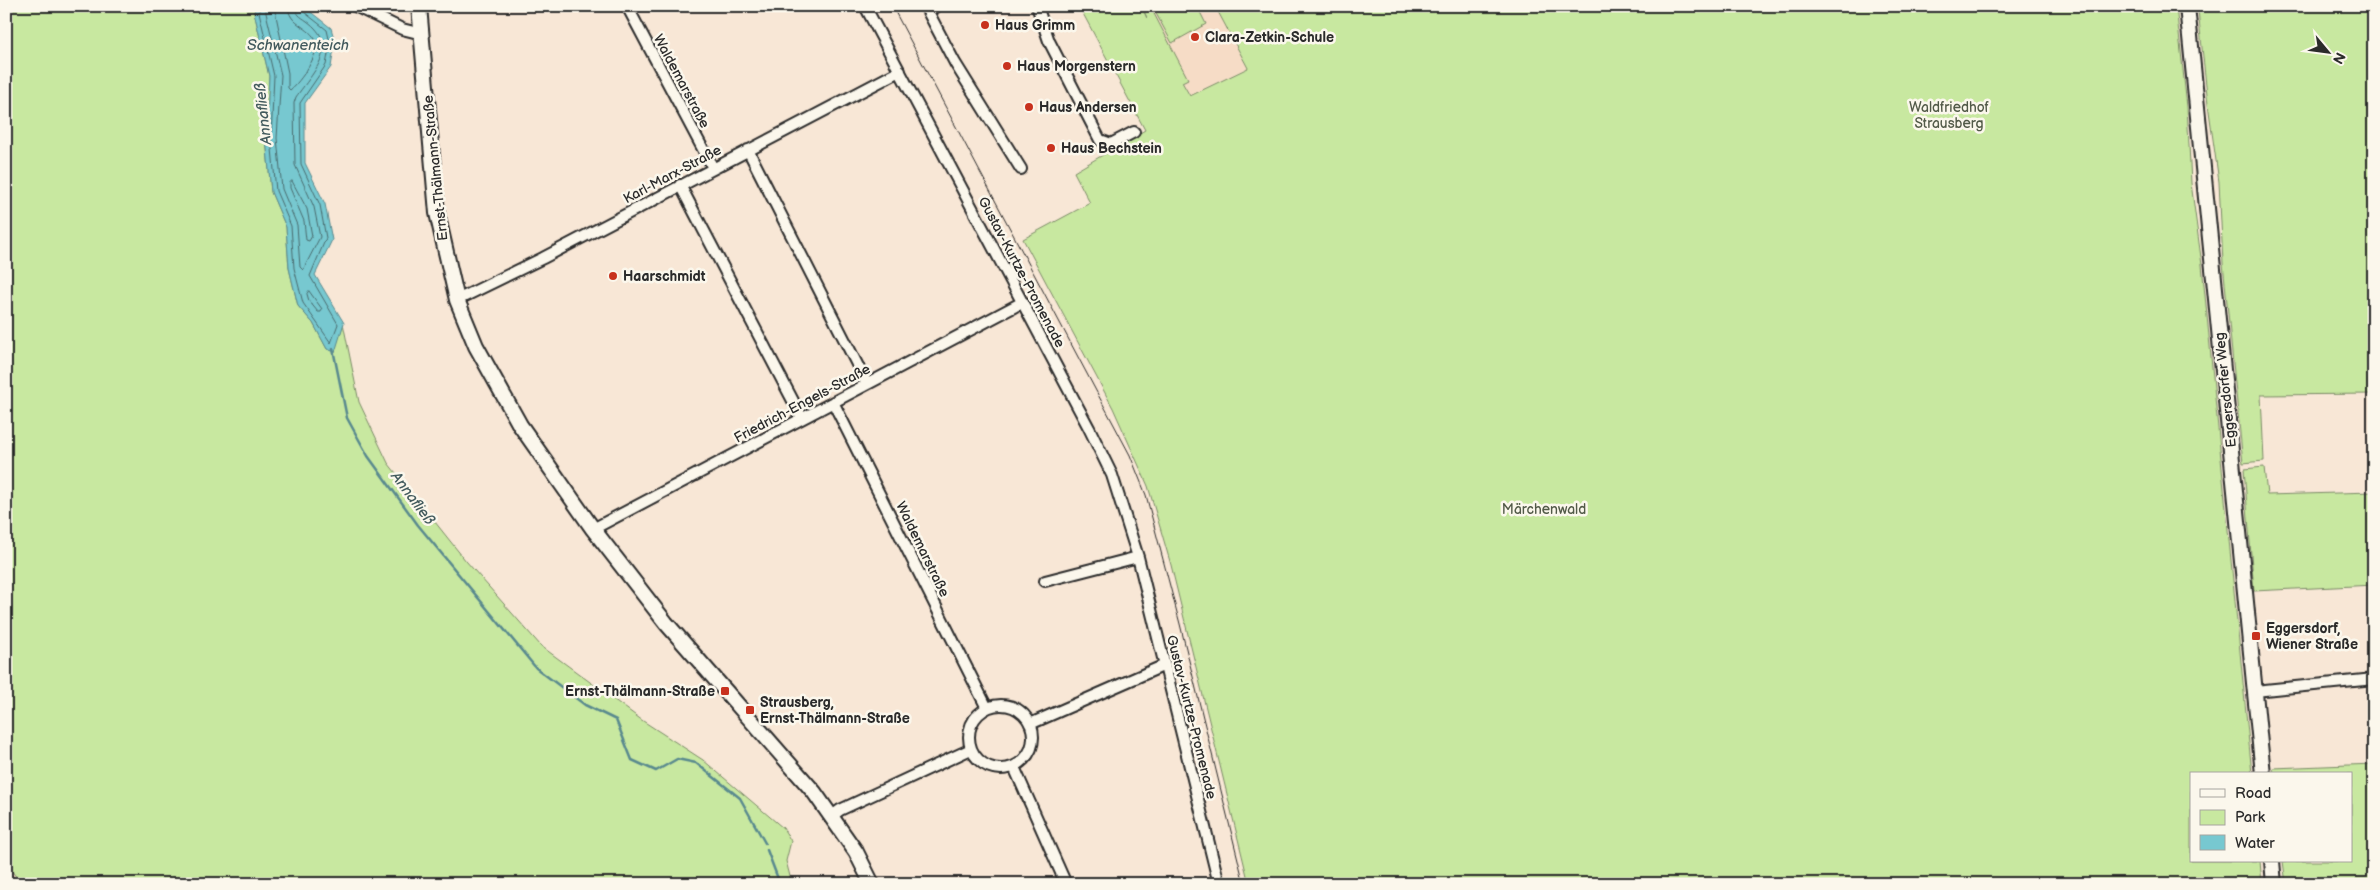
<svg xmlns="http://www.w3.org/2000/svg" width="2380" height="890" viewBox="0 0 2380 890" font-family="'Balsamiq Sans',sans-serif">
<rect width="100%" height="100%" fill="#f8e7d6"/>
<filter id="ink" filterUnits="userSpaceOnUse"><feTurbulence type="fractalNoise" baseFrequency=".02" numOctaves="2"/><feDisplacementMap in="SourceGraphic" scale="10" xChannelSelector="R" yChannelSelector="G"/><feConvolveMatrix kernelMatrix="1 2 1 2 8 2 1 2 1" color-interpolation-filters="sRGB"/></filter>
<g filter="url(#ink)">
<path fill="#f6dcc6" d="M 1141,6 L 1215,6 L 1248,68 L 1190,96 Z
M 6,864 L 22,884 L 6,884 Z"/>
<path fill="#c8e8a0" stroke="#7a8a66" d="M 6,6 L 256,6 L 254,12 L 269,76 L 266,138 L 271,192 L 286,227 L 289,268 L 298,306 L 313,323 L 327,349 L 334,351 L 343,323 L 359,402 L 388,463 L 466,561 L 541,646 L 643,721 L 703,760 L 783,828 L 791,841 L 786,861 L 792,884 L 22,884 L 6,864 Z
M 1079,6 L 1141,6 L 1147,18 L 1142,6 L 1150,6 L 1188,79 L 1182,82 L 1190,96 L 1248,68 L 1215,6 L 2176,6 L 2187,107 L 2191,183 L 2202,265 L 2252,774 L 2191,774 L 2191,861 L 2260,861 L 2262,884 L 1249,884 L 1171,565 L 1148,486 L 1113,408 L 1023,239 L 1090,203 L 1074,172 L 1145,130 Z
M 1152,6 L 1197,6 L 1206,24 L 1172,43 Z
M 2308,6 L 2374,6 L 2374,394 L 2261,395 L 2264,461 L 2243,463 L 2223,263 L 2219,182 L 2208,104 L 2198,10 Z
M 2264,467 L 2267,495 L 2374,492 L 2374,585 L 2254,591 L 2244,469 Z
M 2374,764 L 2374,884 L 2286,884 L 2283,861 L 2351,861 L 2351,774 L 2274,774 L 2273,768 Z"/>
<path fill="#77c8d0" stroke="#59898e" d="M 256,6 L 303,6 L 331,28 L 335,42 L 331,67 L 305,103 L 305,163 L 325,204 L 332,240 L 315,275 L 344,323 L 335,352 L 327,349 L 313,323 L 298,306 L 289,268 L 286,227 L 271,192 L 266,138 L 269,76 L 254,12 Z"/>
<g fill="none" stroke-linecap="round" stroke-linejoin="round">
<path stroke="#496a6d" stroke-width="1" d="M 260,6 L 259,12 L 274,76 L 271,138 L 276,191 L 291,226 L 294,268 L 303,303 L 331,343 L 338,324 L 310,276 L 326,238 L 320,205 L 301,164 L 300,103 L 326,65 L 330,43 L 327,30 L 304,12 L 302,6
M 266,6 L 266,13 L 281,75 L 277,138 L 282,189 L 297,225 L 300,267 L 303,270 L 320,237 L 314,207 L 295,165 L 294,103 L 296,97 C 314,71 341,46 307,21 C 300,16 296,15 296,6
M 274,6 L 288,73 L 288,88 L 290,90 C 300,82 322,52 315,39 C 307,25 289,25 288,6
M 292,181 L 307,209 L 312,236 L 309,241 L 306,240 L 304,221 L 290,188 L 290,183 Z
M 309,291 L 322,309 L 321,312 L 318,312 L 309,301 L 307,294 Z"/>
<path stroke="#59898e" stroke-width="2.5" d="M 333,349 L 347,418 L 368,456 L 418,525 L 536,668 L 585,705 L 616,720 L 632,760 L 656,771 L 677,759 L 696,763 L 740,798 L 765,843
M 767,850 L 780,884"/>
<defs>
<path id="street" d="M 355,6 L 402,29 L 422,34
M 627,6 L 713,168
M 865,6 L 1089,428 L 1112,475 L 1138,557 L 1219,884
M 925,6 L 955,63 L 1021,169
M 1037,6 L 1049,41 L 1100,140 L 1111,144 L 1134,132
M 928,11 L 937,6
M 748,150 L 867,384
M 680,185 L 802,418
M 457,300 L 543,258 L 900,71
M 833,402 L 987,708
M 593,529 L 1023,302
M 1045,581 L 1138,557
M 2255,691 L 2374,679
M969 737a32 32 0 1 1 64 0a32 32 0 1 1-64 0Z
M 1030,724 L 1165,665
M 1014,767 L 1066,884
M 832,816 L 840,810 L 971,749"/>
<path id="secondary" d="M 419,6 L 437,213 L 457,300 L 476,346 L 520,425 L 593,529 L 666,623 L 814,792 L 856,852 L 872,884
M 2187,6 L 2263,774
M 2272,861 L 2274,884"/>
</defs>
<use href="#street" stroke="#2b2b2b" stroke-width="14"/>
<use href="#secondary" stroke="#2b2b2b" stroke-width="18"/>
<use href="#street" stroke="#fbf7ec" stroke-width="10"/>
<use href="#secondary" stroke="#fbf7ec" stroke-width="14"/>
<path stroke="#2b2b2b" stroke-width="1" d="M 892,6 L 1130,455 L 1146,495 L 1180,624 L 1244,884
M 6,872 L 15,884"/>
</g>
</g>
<g fill="#c8321e" stroke="#fbf7ec" stroke-width="2">
<circle cx="985" cy="25" r="5"/>
<circle cx="1195" cy="37" r="5"/>
<circle cx="1007" cy="66" r="5"/>
<circle cx="1029" cy="107" r="5"/>
<circle cx="1051" cy="148" r="5"/>
<circle cx="613" cy="276" r="5"/>
<rect x="2251" y="631" width="10" height="10" rx="2.5"/>
<rect x="720" y="686" width="10" height="10" rx="2.5"/>
<rect x="745" y="705" width="10" height="10" rx="2.5"/>
</g>
<g text-anchor="middle" stroke-width="5" stroke-linejoin="round" paint-order="stroke">
<g font-size="14" font-weight="bold" fill="#2b2b2b" stroke="#fbf7ec" text-anchor="start">
<text x="995" y="30">Haus Grimm</text>
<text x="1205" y="42">Clara-Zetkin-Schule</text>
<text x="1017" y="71">Haus Morgenstern</text>
<text x="1039" y="112">Haus Andersen</text>
<text x="1061" y="153">Haus Bechstein</text>
<text x="623" y="281">Haarschmidt</text>
<text x="2266" y="633">Eggersdorf,<tspan x="2266" dy="16">Wiener Straße</tspan></text>
<text x="715" y="696" text-anchor="end">Ernst-Thälmann-Straße</text>
<text x="760" y="707">Strausberg,<tspan x="760" dy="16">Ernst-Thälmann-Straße</tspan></text>
</g>
<g font-size="14" fill="#2b2b2b" stroke="#fbf7ec">
<text transform="translate(682 81) rotate(62)" y="5">Waldemarstraße</text>
<text transform="translate(435 168) rotate(-96)" y="5">Ernst-Thälmann-Straße</text>
<text transform="translate(672 174) rotate(-28)" y="5">Karl-Marx-Straße</text>
<text transform="translate(1022 272) rotate(62)" y="5">Gustav-Kurtze-Promenade</text>
<text transform="translate(2225 390) rotate(-96)" y="5">Eggersdorfer Weg</text>
<text transform="translate(802 403) rotate(-28)" y="5">Friedrich-Engels-Straße</text>
<text transform="translate(923 549) rotate(64)" y="5">Waldemarstraße</text>
<text transform="translate(1192 717) rotate(76)" y="5">Gustav-Kurtze-Promenade</text>
</g>
<g font-size="14" fill="#525a48" stroke="#fbf7ec">
<text x="1949" y="112">Waldfriedhof<tspan x="1949" dy="16">Strausberg</tspan></text>
<text x="1544" y="514">Märchenwald</text>
</g>
<g font-size="15" font-style="italic" fill="#425a5d" stroke="#fbf7ec">
<text x="298" y="50">Schwanenteich</text>
<text transform="translate(263 114) rotate(-96)" y="5">Annafließ</text>
<text transform="translate(413 498) rotate(53)" y="5">Annafließ</text>
</g>
</g>
<rect width="2380" height="890" fill="none" stroke="#fbf7ec" stroke-width="25"/>
<rect x="12" y="12" width="2355" height="865" fill="none" stroke="#2b2b2b" stroke-width="2" filter="url(#ink)"/>
<rect x="2190" y="772" width="162" height="90" fill="#fbf7ec" stroke="#a8a59f"/>
<rect x="2200" y="789" width="25" height="8" fill="#fbf7ec" stroke="#a8a59f"/>
<text x="2235" y="798" font-size="15" fill="#2b2b2b">Road</text>
<rect x="2200" y="810" width="25" height="15" fill="#c8e8a0" stroke="#a8a59f"/>
<text x="2235" y="822" font-size="15" fill="#2b2b2b">Park</text>
<rect x="2200" y="835" width="25" height="15" fill="#77c8d0" stroke="#a8a59f"/>
<text x="2235" y="848" font-size="15" fill="#2b2b2b">Water</text>
<g transform="translate(2328 52) rotate(119)" stroke="#fbf7ec" stroke-width="4" paint-order="stroke">
<path d="M0-4L9 19L0 12L-9 19Z" fill="#2b2b2b"/>
<text y="-8" font-size="14" font-weight="bold" text-anchor="middle" fill="#2b2b2b">N</text>
</g>
</svg>
